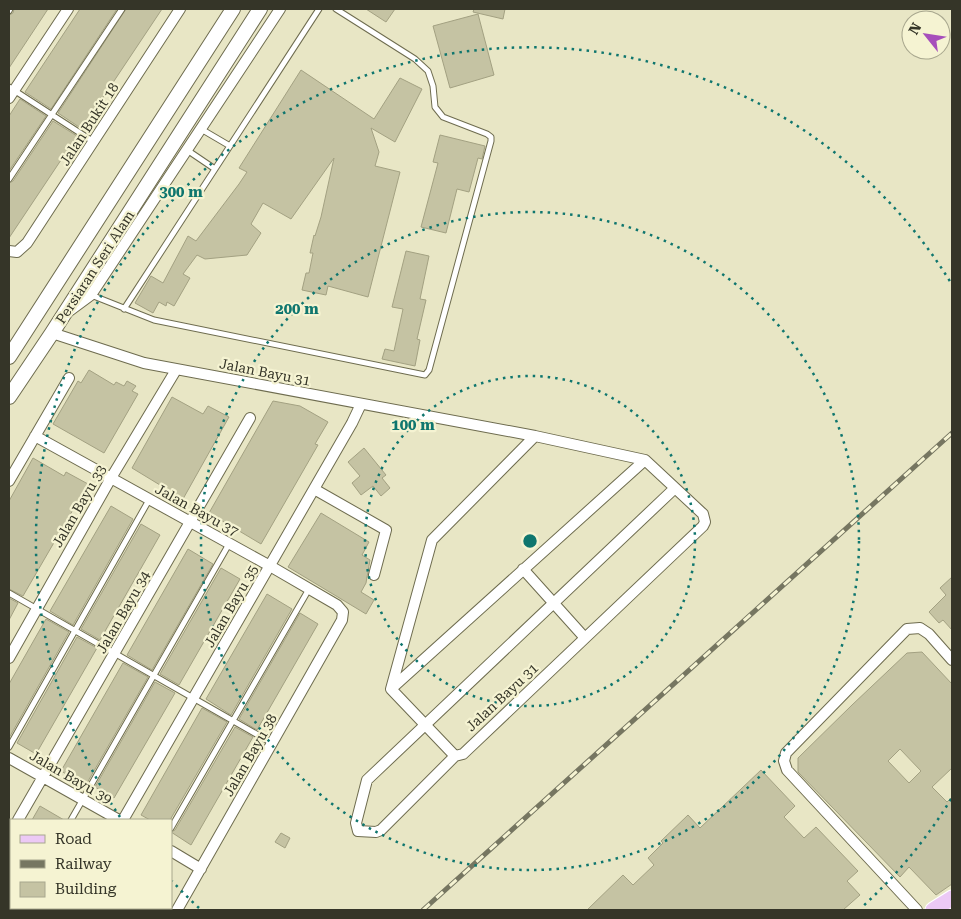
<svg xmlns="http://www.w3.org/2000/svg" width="961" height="919" viewBox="0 0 961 919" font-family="'Roboto Serif',serif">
<rect width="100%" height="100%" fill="#e8e6c5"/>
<path fill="#c5c3a3" stroke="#a3a182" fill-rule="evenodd" d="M 14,9 L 48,9 L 9,68 L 9,15 L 13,13 Z
M 80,9 L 117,9 L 51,109 L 25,92 Z
M 126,9 L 162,9 L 82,129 L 58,113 Z
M 366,9 L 395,9 L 386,22 Z
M 474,9 L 505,9 L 503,19 L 473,12 Z
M 478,14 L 494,75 L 450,88 L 433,26 Z
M 301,70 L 374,119 L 400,78 L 422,89 L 395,142 L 371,128 L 379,152 L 375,166 L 400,172 L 368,297 L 328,286 L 326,295 L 302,290 L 306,273 L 309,273 L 313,253 L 310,253 L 314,235 L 315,236 L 321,217 L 334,158 L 291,219 L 263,203 L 251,224 L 261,233 L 247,255 L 205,259 L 197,255 L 183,274 L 190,278 L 174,306 L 167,302 L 166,306 L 159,302 L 153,313 L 135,303 L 151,276 L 163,283 L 188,236 L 196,241 L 239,184 L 247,172 L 239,168 Z
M 20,99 L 46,116 L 9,171 L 9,116 Z
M 53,121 L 77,136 L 9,238 L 9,183 L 13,181 Z
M 440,135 L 485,146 L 482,159 L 478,158 L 469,192 L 457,189 L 446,233 L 421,227 L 438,163 L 433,162 Z
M 406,251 L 429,256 L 420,299 L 426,300 L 417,339 L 420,340 L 415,366 L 382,359 L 385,349 L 394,351 L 403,309 L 392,307 Z
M 89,370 L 114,385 L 116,382 L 124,386 L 127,381 L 136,386 L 132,391 L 138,394 L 104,453 L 53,424 L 78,381 L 81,383 Z
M 172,397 L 203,414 L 208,406 L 229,417 L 183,499 L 132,468 Z
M 273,401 L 300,406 L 328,422 L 315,444 L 318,445 L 261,544 L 209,513 Z
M 364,448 L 386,475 L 382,478 L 390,488 L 381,496 L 373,486 L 361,495 L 352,483 L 360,476 L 348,462 Z
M 33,458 L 64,476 L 66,472 L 88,484 L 23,596 L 9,589 L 9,501 Z
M 111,506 L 133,519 L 73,625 L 50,611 Z
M 321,513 L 369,542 L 362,555 L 370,560 L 366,583 L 361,592 L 374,600 L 366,614 L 288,567 Z
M 141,524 L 160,535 L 100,640 L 81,629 Z
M 188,549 L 213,564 L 152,670 L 127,655 Z
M 221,568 L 240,579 L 179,685 L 160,674 Z
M 952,577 L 952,630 L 943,620 L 939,623 L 929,612 L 946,595 L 940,588 Z
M 267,594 L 292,609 L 231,715 L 206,699 Z
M 9,598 L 18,603 L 9,620 Z
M 300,613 L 318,624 L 257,730 L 239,719 Z
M 46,619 L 69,632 L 9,738 L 9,684 Z
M 77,637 L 97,648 L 36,754 L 17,743 Z
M 922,652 L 952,684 L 952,768 L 932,787 L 947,802 L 952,797 L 952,884 L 936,895 L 909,867 L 900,877 L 798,772 L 798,758 L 852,705 L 907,653 ZM 900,749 L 921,771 L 909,783 L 888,761 Z
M 123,663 L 148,677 L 87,783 L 83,780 L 82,783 L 61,771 Z
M 155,682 L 175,693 L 114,798 L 95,787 Z
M 202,708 L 227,722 L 170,820 L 150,820 L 141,815 Z
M 235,727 L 253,737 L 191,845 L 171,832 L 175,830 Z
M 761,770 L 795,806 L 784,817 L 804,838 L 816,827 L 858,871 L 847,881 L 860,895 L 843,910 L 587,910 L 623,875 L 633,885 L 654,865 L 648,858 L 663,843 L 661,841 L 688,815 L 700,828 Z
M 40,806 L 64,820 L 32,820 Z
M 281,833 L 290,838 L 285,848 L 275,842 Z"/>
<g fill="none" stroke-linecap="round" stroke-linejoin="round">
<defs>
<path id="service" d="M 9,11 L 10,9
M 9,87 L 94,142
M 201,129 L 230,146
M 187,150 L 215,169
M 9,179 L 122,9
M 91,295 L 154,320 L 425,375 L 429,370 L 491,141 L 491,137 L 487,134 L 443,117 L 435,107 L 433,86 L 428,71 L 415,59 L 336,9
M 124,309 L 319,9
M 9,593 L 272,743
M 9,747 L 149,500
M 71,820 L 229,544
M 171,828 L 309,589
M 21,908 L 22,910
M 123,910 L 124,908"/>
<path id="minor" d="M 9,98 L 68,9
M 9,251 L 17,252 L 27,243 L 180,9
M 68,312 L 91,295 L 280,9
M 52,333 L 144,363 L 535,436 L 645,460 L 703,514 L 705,522 L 703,526 L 463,754 L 455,756 L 391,689 L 432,540 L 535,436
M 35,436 L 270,566 L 337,605 L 343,612 L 342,620 L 177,910
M 9,481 L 69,378
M 314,489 L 386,530 L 374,575
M 523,569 L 585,638
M 9,658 L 111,478 L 176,370
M 392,688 L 645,460
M 455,756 L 381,830 L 376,832 L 358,831 L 356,823 L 367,780 L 675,488
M 9,758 L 119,820
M 18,820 L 250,418
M 123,820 L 352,423 L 361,404
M 9,837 L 11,832
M 171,851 L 201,869
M 74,910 L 75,908
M 917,910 L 787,770 L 784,761 L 786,753 L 907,629 L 920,628 L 929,634 L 952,660"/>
<path id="secondary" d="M 9,357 L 233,9
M 9,397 L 52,333 L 260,9"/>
<path id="primary" d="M 933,910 L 952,898"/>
</defs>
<use href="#service" stroke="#6e6c4f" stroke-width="7"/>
<use href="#minor" stroke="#6e6c4f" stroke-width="12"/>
<use href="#secondary" stroke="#6e6c4f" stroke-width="16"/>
<use href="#primary" stroke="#fff" stroke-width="17"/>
<use href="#service" stroke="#fff" stroke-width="5"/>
<use href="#minor" stroke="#fff" stroke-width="10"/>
<use href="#secondary" stroke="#fff" stroke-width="14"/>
<use href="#primary" stroke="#ecc9f5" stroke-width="15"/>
<defs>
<path id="rail" d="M 423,910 L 952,433"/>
</defs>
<use href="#rail" stroke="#767661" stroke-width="5"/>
<use href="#rail" stroke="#f5f3d2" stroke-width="3" stroke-dasharray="9" stroke-linecap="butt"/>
</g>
<g fill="none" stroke="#0f766e" stroke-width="2.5" stroke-dasharray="2.5 5">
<circle cx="530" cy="541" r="165"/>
<circle cx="530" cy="541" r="329"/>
<path d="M951 799A494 494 0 0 1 861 908M199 908A494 494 0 0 1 172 881M120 817A494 494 0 1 1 951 283"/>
</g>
<g text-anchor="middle" stroke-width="4.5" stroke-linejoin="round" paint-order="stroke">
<g font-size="14" fill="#353528" stroke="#f5f3d2">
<text transform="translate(89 124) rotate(-57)" y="5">Jalan Bukit 18</text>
<text transform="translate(95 267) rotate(-57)" y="5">Persiaran Seri Alam</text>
<text transform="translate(265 372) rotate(11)" y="5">Jalan Bayu 31</text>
<text transform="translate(79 506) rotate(-60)" y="5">Jalan Bayu 33</text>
<text transform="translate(197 510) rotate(29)" y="5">Jalan Bayu 37</text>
<text transform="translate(231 606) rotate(-60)" y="5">Jalan Bayu 35</text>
<text transform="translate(123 612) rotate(-60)" y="5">Jalan Bayu 34</text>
<text transform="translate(502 697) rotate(-43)" y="5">Jalan Bayu 31</text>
<text transform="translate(250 755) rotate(-60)" y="5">Jalan Bayu 38</text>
<text transform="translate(71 777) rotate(30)" y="5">Jalan Bayu 39</text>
</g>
</g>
<circle cx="530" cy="541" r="8" fill="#0f766e" stroke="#f5f3d2" stroke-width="2.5"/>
<g font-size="15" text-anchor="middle" font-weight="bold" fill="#0f766e" stroke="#f5f3d2" stroke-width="4.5" stroke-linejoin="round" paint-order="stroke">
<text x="181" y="197">300 m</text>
<text x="297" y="314">200 m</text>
<text x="413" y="430">100 m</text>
</g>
<rect width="961" height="919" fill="none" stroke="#353528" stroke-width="20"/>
<rect x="10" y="819" width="162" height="90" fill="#f5f3d2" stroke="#a8a78e"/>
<rect x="20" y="835" width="25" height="8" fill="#ecc9f5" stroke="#a8a78e"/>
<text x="55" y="844" font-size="15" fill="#353528">Road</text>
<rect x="20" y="860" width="25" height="8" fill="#767661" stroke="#a8a78e"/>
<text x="55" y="869" font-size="15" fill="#353528">Railway</text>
<rect x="20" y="882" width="25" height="15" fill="#c5c3a3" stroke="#a8a78e"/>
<text x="55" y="894" font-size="15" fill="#353528">Building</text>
<g transform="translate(926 35) rotate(300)"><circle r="24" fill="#f5f3d2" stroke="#a8a78e"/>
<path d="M0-4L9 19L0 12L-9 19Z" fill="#a64ebb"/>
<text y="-8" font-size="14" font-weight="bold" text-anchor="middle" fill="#353528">N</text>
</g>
</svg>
